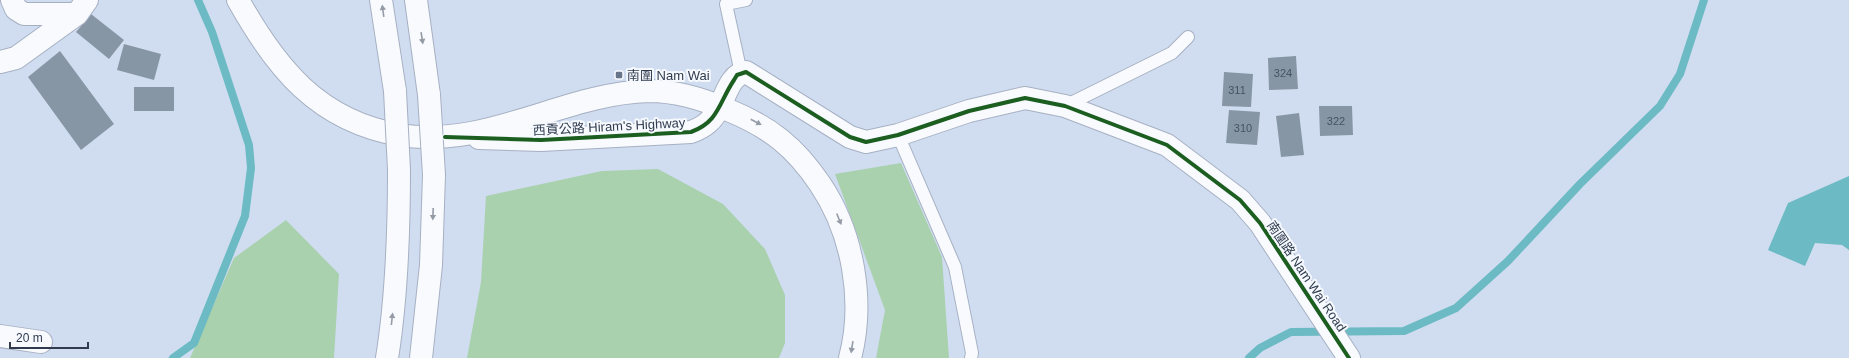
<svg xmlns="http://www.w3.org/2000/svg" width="1849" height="358" viewBox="0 0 1849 358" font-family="Helvetica,'Noto Sans TC',sans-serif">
<rect width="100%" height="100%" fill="#d0ddf1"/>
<path fill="#a9d1ae" d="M 901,163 L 942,257 L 949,358 L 876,358 L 885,310 L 835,174 Z
M 658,169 L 723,204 L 765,249 L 785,295 L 785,343 L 779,358 L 467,358 L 481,282 L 486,196 L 602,171 Z
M 286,220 L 339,274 L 334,358 L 190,358 L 234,258 Z"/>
<path fill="#6cbac3" d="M 1849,176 L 1849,250 L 1842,245 L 1815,243 L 1805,266 L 1768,250 L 1788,203 Z"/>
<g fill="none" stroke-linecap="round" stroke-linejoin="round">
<path stroke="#6cbac3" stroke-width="8" d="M 173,358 L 194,343 L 245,216 L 251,168 L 249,145 L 212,32 L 198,0
M 1249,358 L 1260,348 L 1291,332 L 1404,331 L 1456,308 L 1508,261 L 1580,184 L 1660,106 L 1680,74 L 1704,0"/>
</g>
<path fill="#8796a5" d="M 91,14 L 124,40 L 109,59 L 76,32 Z
M 124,44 L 161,54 L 154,80 L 117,70 Z
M 60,51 L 114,124 L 81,150 L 28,77 Z
M 1296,56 L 1298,89 L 1269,90 L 1268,58 Z
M 1224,72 L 1253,74 L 1251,107 L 1222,106 Z
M 134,87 L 174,87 L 174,111 L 134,111 Z
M 1319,106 L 1352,106 L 1353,135 L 1320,136 Z
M 1229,110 L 1260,112 L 1257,145 L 1226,143 Z
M 1299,113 L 1304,155 L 1281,157 L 1276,116 Z"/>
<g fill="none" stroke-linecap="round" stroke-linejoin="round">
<defs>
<path id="lane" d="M 741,73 L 726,4 L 746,0
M 1065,106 L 1172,53 L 1188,37
M 898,135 L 955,267 L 972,353 L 971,358"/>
<path id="street" d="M 12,0 L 16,9 L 24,14 L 77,14 L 87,0
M 0,62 L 16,58 L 77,14
M 720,106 C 726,94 731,74 746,72 L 850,137 L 866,142 L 898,135 L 969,111 L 1025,98 L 1065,106 L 1167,145 L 1240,200 L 1260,223 L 1349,358
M 0,336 L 41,342"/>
<path id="secondary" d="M 238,0 C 276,68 318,121 400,135 C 487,149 564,93 649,91 C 677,91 703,99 728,110 C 770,127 795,147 820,184 C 853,233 865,301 850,358
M 381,0 L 395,91
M 416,0 L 429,95
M 479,138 L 541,140 L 691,132 C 705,127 713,120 720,106
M 387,358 C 397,296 399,233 399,170
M 421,358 L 431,265 L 434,175"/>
</defs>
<use href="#lane" stroke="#a6b0c2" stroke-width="14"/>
<use href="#street" stroke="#a6b0c2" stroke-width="24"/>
<use href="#secondary" stroke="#a6b0c2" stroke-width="24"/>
<use href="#lane" stroke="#f8fafd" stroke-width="12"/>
<use href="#street" stroke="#f8fafd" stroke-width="22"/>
<use href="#secondary" stroke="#f8fafd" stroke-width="22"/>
<defs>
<path id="secondary-bridge" d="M 395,91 L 399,170
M 429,95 L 434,175"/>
</defs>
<use href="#secondary-bridge" stroke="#a6b0c2" stroke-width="24" stroke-linecap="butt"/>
<use href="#secondary-bridge" stroke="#f8fafd" stroke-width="22"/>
<defs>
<path id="cycleway" d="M 445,137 L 541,140 L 691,132 C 719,122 719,102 734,80 L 737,75 L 746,72 L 850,137 L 866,142 L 898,135 L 969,111 L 1025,98 L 1065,106 L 1167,145 L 1240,200 L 1260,223 L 1349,358"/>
</defs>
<use href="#cycleway" stroke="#f6f9fe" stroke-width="6"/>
<use href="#cycleway" stroke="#1b5e20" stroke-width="4"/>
</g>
<defs><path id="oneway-solid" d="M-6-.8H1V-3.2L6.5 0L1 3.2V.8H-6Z"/></defs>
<g fill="#949ba6">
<use href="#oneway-solid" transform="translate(383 11) rotate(-98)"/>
<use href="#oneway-solid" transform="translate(422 38) rotate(81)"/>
<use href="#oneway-solid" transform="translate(756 122) rotate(28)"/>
<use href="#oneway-solid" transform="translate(433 214) rotate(92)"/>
<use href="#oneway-solid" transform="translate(839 219) rotate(68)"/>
<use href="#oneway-solid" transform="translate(392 319) rotate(-84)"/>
<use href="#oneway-solid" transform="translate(852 347) rotate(99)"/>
</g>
<rect fill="#687487" stroke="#f6f9fe" stroke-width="1.5" x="615" y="71" width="8" height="8" rx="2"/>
<g text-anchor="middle" stroke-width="4" stroke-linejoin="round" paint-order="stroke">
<g font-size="11" fill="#465264">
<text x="1283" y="77">324</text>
<text x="1237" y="94">311</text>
<text x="1336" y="125">322</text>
<text x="1243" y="132">310</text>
</g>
<g font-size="13" fill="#303c4e" stroke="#f6f9fe" text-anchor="start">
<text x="627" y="80">南圍 Nam Wai</text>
</g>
<g font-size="13" fill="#303c4e" stroke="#f6f9fe">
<text transform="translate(609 126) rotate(-3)" y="5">西貢公路 Hiram's Highway</text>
<text transform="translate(1307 276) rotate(56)" y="5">南圍路 Nam Wai Road</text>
</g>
</g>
<path d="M10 342v6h78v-6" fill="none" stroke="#303c4e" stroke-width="2"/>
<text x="16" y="342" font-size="12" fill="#303c4e" stroke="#f6f9fe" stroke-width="3" paint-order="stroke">20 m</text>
</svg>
